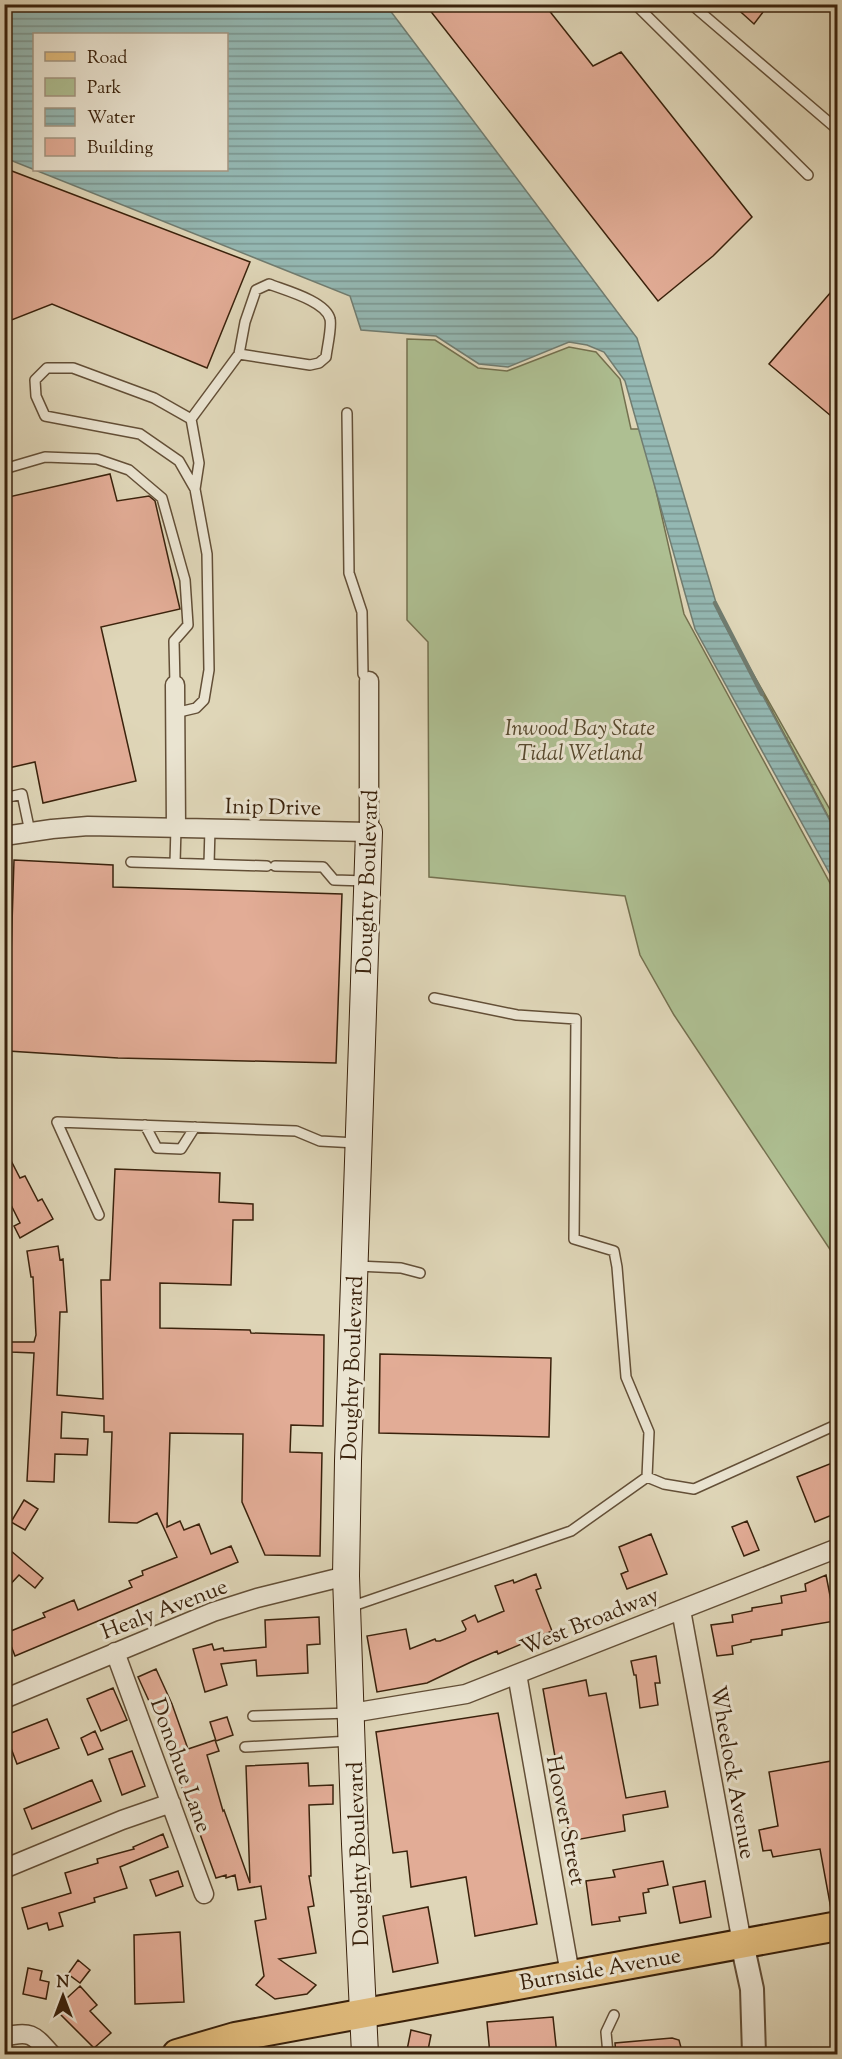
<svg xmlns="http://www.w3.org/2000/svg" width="842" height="2059" viewBox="0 0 842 2059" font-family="'Sorts Mill Goudy',serif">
<defs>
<pattern id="wetland-marsh" width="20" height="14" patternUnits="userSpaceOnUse" patternTransform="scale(1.5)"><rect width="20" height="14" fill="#aebf92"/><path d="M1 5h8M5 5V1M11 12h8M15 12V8" fill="none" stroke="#8f9b76"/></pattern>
<pattern id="water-rules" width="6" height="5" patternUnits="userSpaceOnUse" patternTransform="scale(1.5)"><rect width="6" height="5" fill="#94b8b3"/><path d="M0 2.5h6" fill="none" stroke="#7a9590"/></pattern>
</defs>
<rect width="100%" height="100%" fill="#dfd6b8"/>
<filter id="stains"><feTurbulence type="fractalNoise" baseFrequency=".00333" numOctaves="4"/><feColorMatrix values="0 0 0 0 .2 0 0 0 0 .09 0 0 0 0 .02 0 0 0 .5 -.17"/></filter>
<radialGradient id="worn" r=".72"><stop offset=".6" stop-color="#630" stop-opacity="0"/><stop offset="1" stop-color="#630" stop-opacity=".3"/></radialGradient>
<path fill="url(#wetland-marsh)" stroke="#74704f" stroke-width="1.5" d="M 739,649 L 837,822 L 837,833 Z"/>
<path fill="#aebf92" stroke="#74704f" stroke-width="1.5" d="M 407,339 L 435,340 L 478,368 L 507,371 L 569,347 L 596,352 L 620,379 L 631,429 L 642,429 L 684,614 L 837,896 L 837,1260 L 674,1015 L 640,955 L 625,896 L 429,877 L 428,642 L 407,620 Z"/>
<path fill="url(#water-rules)" stroke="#707c70" stroke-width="1.5" fill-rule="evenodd" d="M 4,5 L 386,5 L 637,338 L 720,616 L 837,834 L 837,887 L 695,629 L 625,381 L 604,352 L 587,345 L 569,342 L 508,367 L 479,364 L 436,336 L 361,330 L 350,296 L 5,158 ZM 34,34 L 226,34 L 226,170 L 34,170 Z"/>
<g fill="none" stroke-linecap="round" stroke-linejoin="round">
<path stroke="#707c70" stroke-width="4.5" d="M 715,603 L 762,694"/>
</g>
<path fill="#e2ac96" stroke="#3a220c" stroke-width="1.5" d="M 425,4 L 544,4 L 593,66 L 621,52 L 752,217 L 713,256 L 658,301 Z
M 732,4 L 769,4 L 754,24 Z
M 4,168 L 250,262 L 207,368 L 52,304 L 4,323 Z
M 837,285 L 837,421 L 769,364 Z
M 110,474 L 117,501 L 149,496 L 155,501 L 180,609 L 101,627 L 136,781 L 43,803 L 35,762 L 4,769 L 4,498 Z
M 14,860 L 113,865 L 113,887 L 342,894 L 336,1063 L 118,1058 L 8,1051 Z
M 4,1147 L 20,1178 L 25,1176 L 38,1201 L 42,1199 L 53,1219 L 20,1238 L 14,1226 L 20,1223 L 8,1199 L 4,1200 Z
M 115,1169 L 220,1173 L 219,1202 L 253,1204 L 253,1220 L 233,1220 L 231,1285 L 160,1283 L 160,1328 L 250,1330 L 251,1333 L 324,1335 L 323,1426 L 291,1425 L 290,1452 L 322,1453 L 320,1556 L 265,1555 L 242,1502 L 243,1434 L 170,1433 L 167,1527 L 180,1521 L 184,1530 L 199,1524 L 211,1554 L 231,1546 L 238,1562 L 15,1656 L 6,1633 L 45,1617 L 43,1613 L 74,1600 L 78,1610 L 132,1587 L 129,1581 L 143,1575 L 142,1571 L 177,1557 L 157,1513 L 137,1523 L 109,1522 L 112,1432 L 104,1432 L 104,1416 L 62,1412 L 61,1438 L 88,1439 L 87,1455 L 55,1454 L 54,1482 L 27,1481 L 34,1353 L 11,1352 L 11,1342 L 34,1342 L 36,1335 L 33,1277 L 31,1277 L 27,1251 L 58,1246 L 60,1260 L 63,1259 L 67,1312 L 60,1312 L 57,1395 L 103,1399 L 101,1280 L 110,1280 Z
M 380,1354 L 551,1358 L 549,1437 L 379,1433 Z
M 837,1461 L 837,1513 L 815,1522 L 797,1477 Z
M 24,1500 L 38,1509 L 25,1530 L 11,1522 Z
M 747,1521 L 759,1550 L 744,1556 L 732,1527 Z
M 651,1534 L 667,1574 L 627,1589 L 621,1574 L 628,1571 L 619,1547 Z
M 4,1545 L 43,1578 L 35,1588 L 19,1575 L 4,1591 Z
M 536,1574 L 541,1588 L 536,1590 L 552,1631 L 498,1654 L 497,1651 L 471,1662 L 427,1683 L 377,1692 L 367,1636 L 406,1629 L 410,1649 L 435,1639 L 436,1641 L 440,1641 L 465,1631 L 466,1629 L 462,1621 L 475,1615 L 478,1622 L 504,1611 L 495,1586 L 513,1580 L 514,1583 Z
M 826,1575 L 835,1621 L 782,1630 L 782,1635 L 751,1640 L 751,1642 L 732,1646 L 733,1654 L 717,1656 L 711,1625 L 733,1622 L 732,1615 L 752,1611 L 752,1608 L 782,1603 L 781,1596 L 806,1591 L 805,1584 Z
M 319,1617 L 320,1644 L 307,1645 L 308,1673 L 257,1676 L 256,1660 L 221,1664 L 227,1685 L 205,1692 L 193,1649 L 212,1644 L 214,1650 L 223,1648 L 224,1651 L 266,1647 L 265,1620 Z
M 656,1656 L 660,1683 L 655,1683 L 658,1705 L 640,1708 L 636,1675 L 634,1675 L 631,1661 Z
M 156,1669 L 172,1704 L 188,1749 L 215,1740 L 219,1751 L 207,1755 L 223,1811 L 224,1810 L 250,1883 L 246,1766 L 308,1763 L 309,1786 L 333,1785 L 333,1804 L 309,1805 L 311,1876 L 309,1876 L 314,1906 L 308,1907 L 316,1953 L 279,1959 L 316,1985 L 307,1994 L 275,1999 L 256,1985 L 264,1976 L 255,1921 L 266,1919 L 261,1886 L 238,1890 L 235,1875 L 226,1878 L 226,1875 L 216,1878 L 192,1812 L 191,1812 L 178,1777 L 156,1711 L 154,1712 L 138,1677 Z
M 586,1680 L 589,1696 L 606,1693 L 626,1798 L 665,1791 L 668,1807 L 623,1815 L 625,1831 L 570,1841 L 543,1689 Z
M 113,1688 L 127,1720 L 101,1731 L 87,1699 Z
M 498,1713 L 537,1924 L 475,1936 L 466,1877 L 411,1887 L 407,1851 L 393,1853 L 376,1732 Z
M 227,1717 L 233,1735 L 216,1741 L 210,1722 Z
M 47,1719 L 59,1748 L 17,1764 L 6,1735 Z
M 95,1731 L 103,1749 L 88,1755 L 81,1738 Z
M 132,1751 L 145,1786 L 122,1795 L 109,1759 Z
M 837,1760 L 837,1909 L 831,1909 L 820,1849 L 773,1857 L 771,1850 L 763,1851 L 759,1830 L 778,1826 L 769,1772 Z
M 92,1780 L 101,1801 L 32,1829 L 24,1809 Z
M 163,1834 L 168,1847 L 120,1867 L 127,1888 L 94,1898 L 95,1902 L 59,1913 L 63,1926 L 49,1930 L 47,1923 L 28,1929 L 22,1908 L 71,1893 L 65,1873 L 98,1863 L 97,1859 L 134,1849 L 133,1847 Z
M 663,1861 L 668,1885 L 648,1889 L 649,1892 L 643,1893 L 646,1913 L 619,1917 L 620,1921 L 592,1925 L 586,1881 L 615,1877 L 613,1870 Z
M 178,1871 L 183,1886 L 156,1896 L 150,1880 Z
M 705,1881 L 711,1917 L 680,1923 L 673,1887 Z
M 428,1907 L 438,1963 L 393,1972 L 383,1916 Z
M 180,1932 L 184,2002 L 135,2004 L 134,1935 Z
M 78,1960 L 90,1970 L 80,1983 L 68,1974 Z
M 28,1968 L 42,1971 L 40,1980 L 49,1982 L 46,1999 L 23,1994 Z
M 80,1986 L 97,2005 L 90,2011 L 111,2033 L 94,2048 L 55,2009 Z
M 553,2017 L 557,2055 L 490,2055 L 487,2022 Z
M 411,2030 L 431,2035 L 427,2055 L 406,2055 Z
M 672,2038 L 679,2040 L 683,2055 L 616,2055 L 615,2043 Z"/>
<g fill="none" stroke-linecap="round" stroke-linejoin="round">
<defs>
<path id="service" d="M 635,4 L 808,175
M 691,4 L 838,130
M 347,413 L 349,573 L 362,612 L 363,674 L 369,681
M 191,419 L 239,354 L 245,322 L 256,290 L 269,284 C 284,290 326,301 330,319 C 332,327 327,348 326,357 L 319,363 L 310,365 L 239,354
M 4,469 L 45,457 L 97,459 L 129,470 L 162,498 L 185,580 L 188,625 L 174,641 L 175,685
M 175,713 L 196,708 L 204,700 L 209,670 L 207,554 L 195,489 L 179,461 L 140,434 L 45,416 L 36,396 L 35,380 L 47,368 L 73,368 L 154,398 L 191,419 L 199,463 L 195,489
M 4,798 L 22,794 L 30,832
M 131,862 L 267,866
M 175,863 L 176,827
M 209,864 L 210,828
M 275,866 L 323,867 L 334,880 L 366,881
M 434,998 L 517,1015 L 576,1019 L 574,1239 L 614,1251 L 617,1267 L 626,1377 L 649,1432 L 647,1477
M 145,1125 L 157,1148 L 181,1149 L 195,1127
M 99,1215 L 57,1122 L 296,1131 L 320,1141 L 356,1143
M 357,1266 L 401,1268 L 420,1273
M 350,1607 L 571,1531 L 647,1477 L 664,1484 L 694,1489 L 838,1424
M 253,1716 L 350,1713
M 245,1747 L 350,1741
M 608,2054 L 606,2032 L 614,2015"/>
<path id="minor" d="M 175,685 L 176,827
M 4,836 L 52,829 L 88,826 L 369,832 L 369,681
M 681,1610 L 742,1943
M 115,1652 L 204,1894
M 517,1674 L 570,1974
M 4,1699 L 213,1612 L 257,1598 L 346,1576
M 352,1713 L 466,1694 L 838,1548
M 6,1868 L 122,1820 L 171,1803
M 4,2037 C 31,2030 34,2035 51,2054"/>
<path id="tertiary" d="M 742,1943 L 752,1989 L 754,2054"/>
<path id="secondary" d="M 365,2054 L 355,1844 L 346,1576 L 348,1461 L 369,832"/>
<path id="primary" d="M 177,2054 L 235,2037 L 838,1926"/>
</defs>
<use href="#service" stroke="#634f37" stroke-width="12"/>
<use href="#minor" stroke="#634f37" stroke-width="21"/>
<use href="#tertiary" stroke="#634f37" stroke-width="26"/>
<use href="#secondary" stroke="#3a220c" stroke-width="28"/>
<use href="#primary" stroke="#3a220c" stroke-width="32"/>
<use href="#service" stroke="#eae4d1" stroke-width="9"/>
<use href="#minor" stroke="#eae4d1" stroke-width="18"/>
<use href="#tertiary" stroke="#eae4d1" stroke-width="22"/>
<use href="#secondary" stroke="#eae4d1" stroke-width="26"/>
<use href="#primary" stroke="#e0bb7c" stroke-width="28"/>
</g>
<g text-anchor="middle" stroke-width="6" stroke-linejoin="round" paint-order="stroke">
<g font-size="22" font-style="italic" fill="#57492e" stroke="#eae4d1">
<text x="580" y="735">Inwood Bay State<tspan x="580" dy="25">Tidal Wetland</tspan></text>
</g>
<g font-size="22" fill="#3a220c" stroke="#eae4d1">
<text transform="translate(273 806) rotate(1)" y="8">Inip Drive</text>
<text transform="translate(366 882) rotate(-88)" y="8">Doughty Boulevard</text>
<text transform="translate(351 1368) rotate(-88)" y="8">Doughty Boulevard</text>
<text transform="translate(164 1608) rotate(-21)" y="8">Healy Avenue</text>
<text transform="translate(589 1620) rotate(-22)" y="8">West Broadway</text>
<text transform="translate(182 1765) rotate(70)" y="8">Donohue Lane</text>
<text transform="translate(734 1772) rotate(80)" y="8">Wheelock Avenue</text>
<text transform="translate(567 1820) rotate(79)" y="8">Hoover Street</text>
<text transform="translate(357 1854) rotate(-92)" y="8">Doughty Boulevard</text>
<text transform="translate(600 1968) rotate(-10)" y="8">Burnside Avenue</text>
</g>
</g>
<rect width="842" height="2059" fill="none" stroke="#dfd6b8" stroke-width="24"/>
<rect x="6" y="6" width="830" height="2047" fill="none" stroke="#3a220c" stroke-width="3"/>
<rect x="12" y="12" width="818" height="2035" fill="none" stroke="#3a220c" stroke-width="1.5"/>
<rect x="33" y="33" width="195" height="138" fill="#eae4d1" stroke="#a49682" stroke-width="1.5"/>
<rect x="45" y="52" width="30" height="9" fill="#e0bb7c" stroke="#a49682" stroke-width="1.5"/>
<text x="87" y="63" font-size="18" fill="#3a220c">Road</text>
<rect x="45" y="78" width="30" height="18" fill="#aebf92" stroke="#a49682" stroke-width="1.5"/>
<text x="87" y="93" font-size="18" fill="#3a220c">Park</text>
<rect x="45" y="108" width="30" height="18" fill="url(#water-rules)" stroke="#a49682" stroke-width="1.5"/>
<text x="87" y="123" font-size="18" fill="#3a220c">Water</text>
<rect x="45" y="138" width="30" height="18" fill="#e2ac96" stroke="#a49682" stroke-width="1.5"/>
<text x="87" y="153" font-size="18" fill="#3a220c">Building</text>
<g transform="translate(63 1996)" stroke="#eae4d1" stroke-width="4.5" paint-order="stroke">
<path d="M0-4.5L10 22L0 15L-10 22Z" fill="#3a220c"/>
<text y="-9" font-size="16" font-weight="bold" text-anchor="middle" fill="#3a220c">N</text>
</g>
<rect width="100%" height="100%" filter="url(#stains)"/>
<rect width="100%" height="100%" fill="url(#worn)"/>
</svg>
